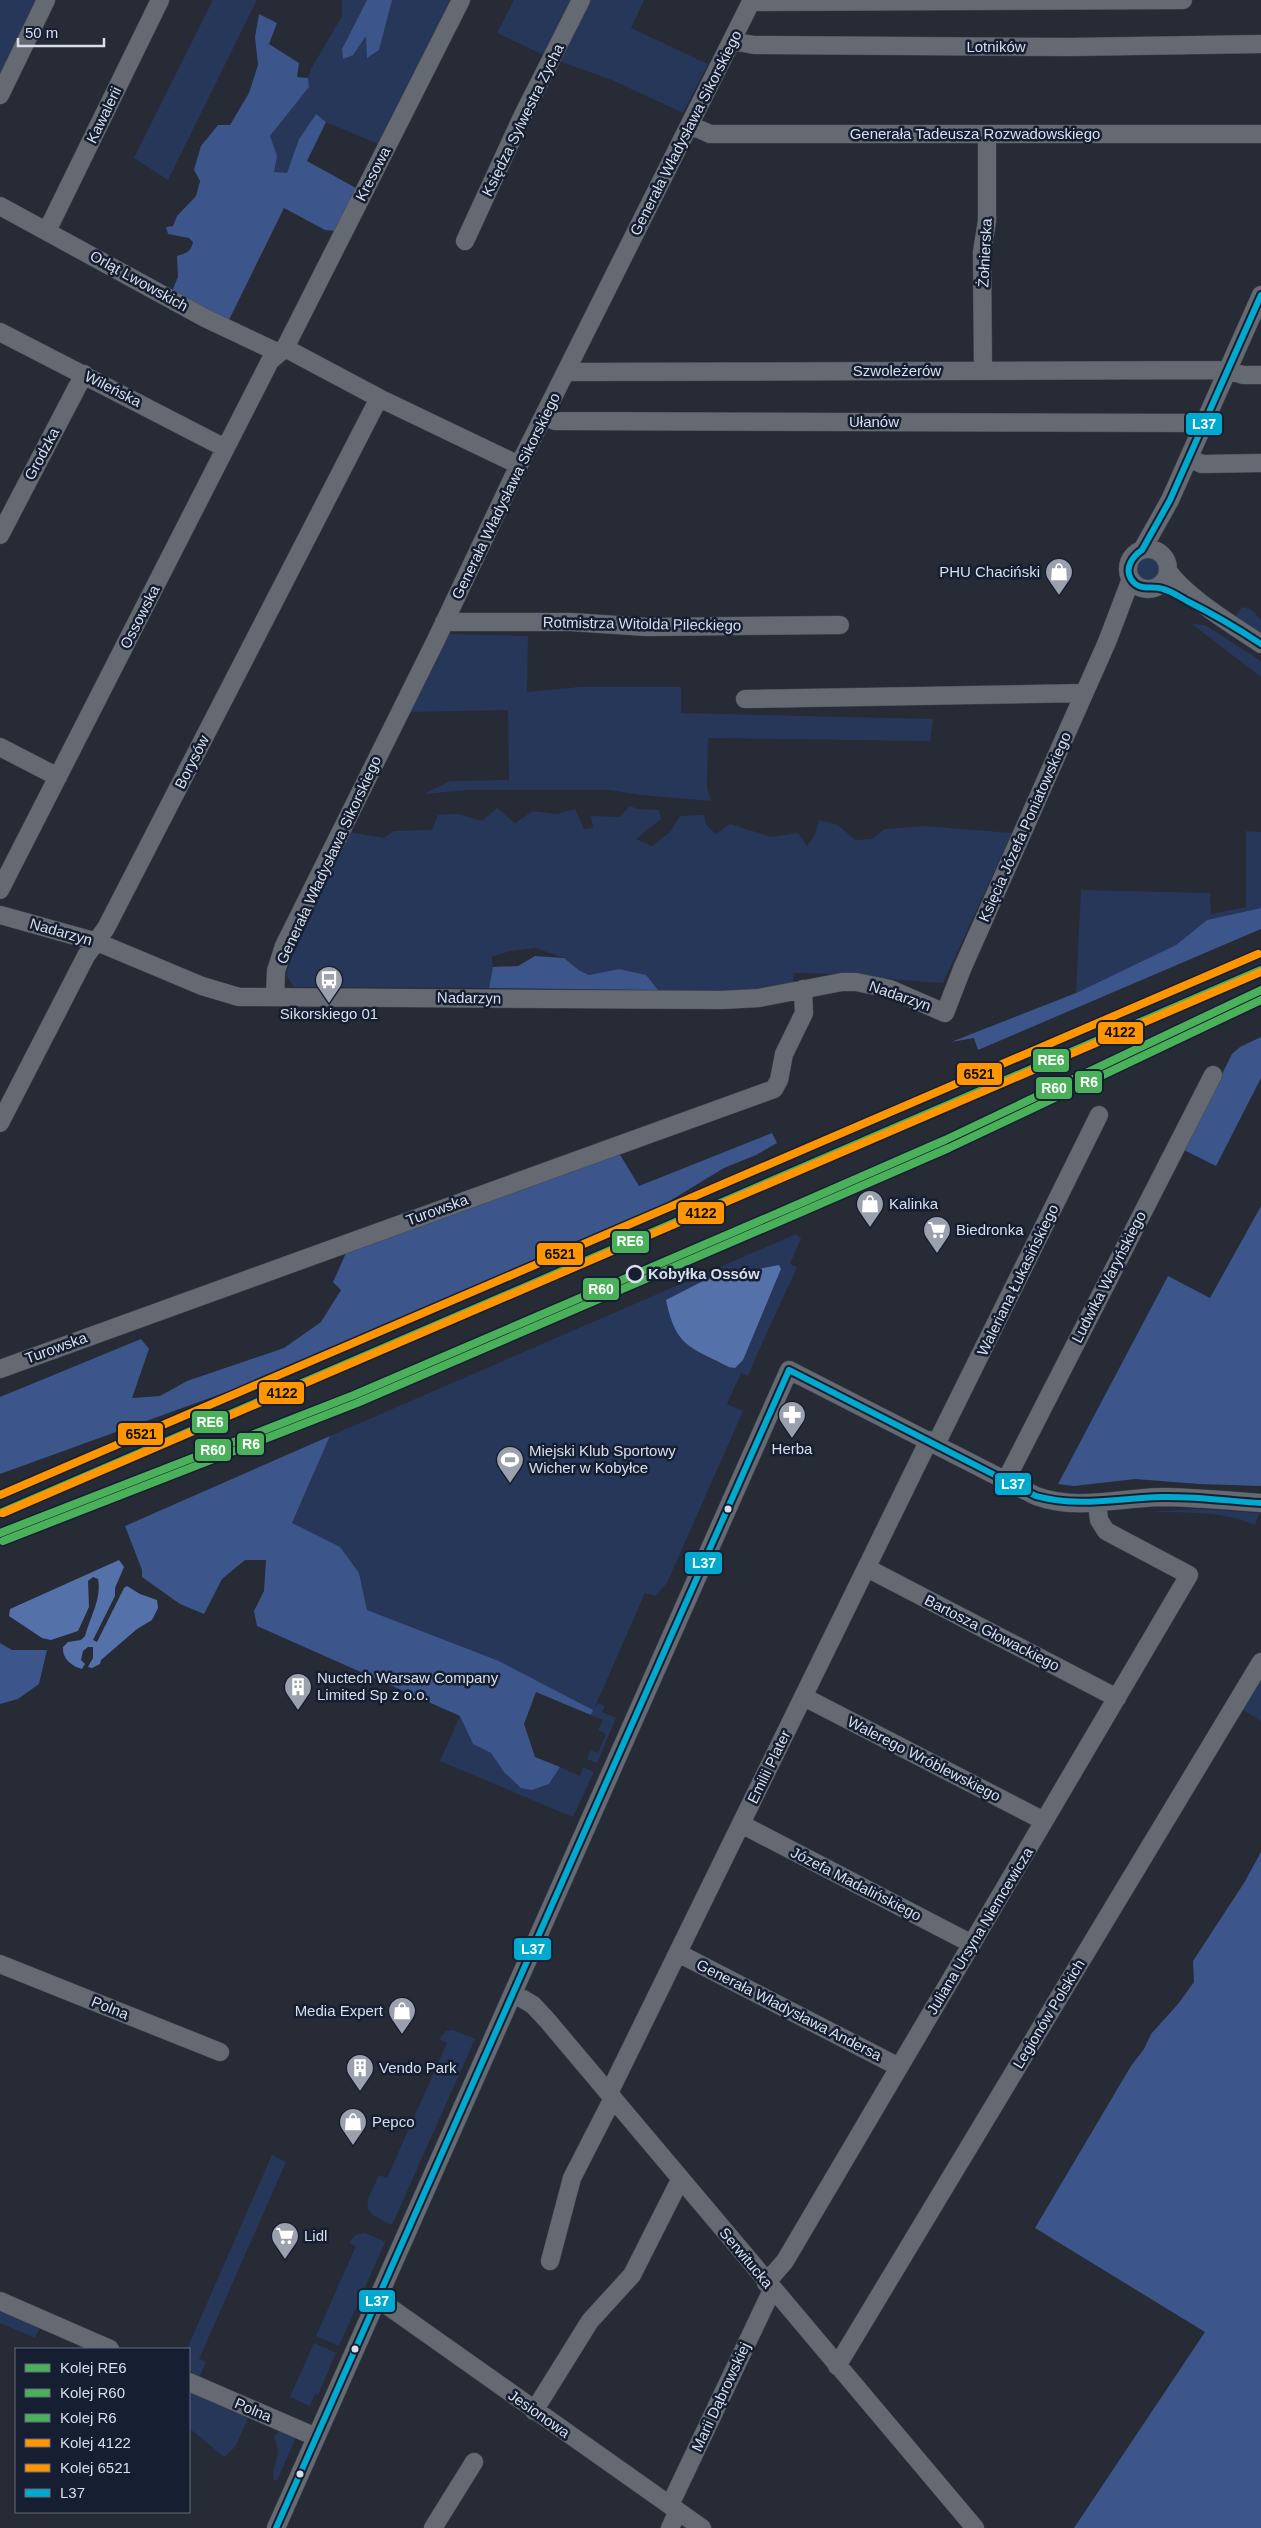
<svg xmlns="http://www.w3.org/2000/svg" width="1261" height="2528" viewBox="0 0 1261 2528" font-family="Arial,sans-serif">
<rect width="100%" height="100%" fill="#262b36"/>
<path fill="#27375a" d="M 0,0 L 39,0 L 0,84 Z
M 213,0 L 257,0 L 168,180 L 134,158 Z
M 342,0 L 367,0 L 342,49 L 343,59 L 366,35 L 392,0 L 450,0 L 381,145 L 326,122 L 316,114 L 299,139 L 287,173 L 274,173 L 270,136 L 309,87 L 308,78 L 311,69 L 342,16 Z
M 514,0 L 644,0 L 631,28 L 708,64 L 683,113 L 612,80 L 548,57 L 497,33 Z
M1136 569a12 12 0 1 1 24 0a12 12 0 1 1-24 0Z
M 1242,607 L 1250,609 L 1261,619 L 1261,636 L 1237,619 L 1237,614 Z
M 1192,624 L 1205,625 L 1261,661 L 1261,677 Z
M 447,634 L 528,636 L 527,692 L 580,687 L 681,687 L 681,713 L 933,719 L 930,741 L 708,738 L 707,787 L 711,801 L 641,795 L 610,790 L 467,790 L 424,794 L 450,781 L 509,780 L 508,710 L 410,712 Z
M 630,806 L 638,809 L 659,810 L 661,819 L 636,839 L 652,846 L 670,832 L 680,816 L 704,815 L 706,825 L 716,834 L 730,824 L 771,837 L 798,833 L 807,846 L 815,835 L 819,820 L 838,825 L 855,840 L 872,839 L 885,829 L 924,826 L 1012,833 L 943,983 C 893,980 844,973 794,973 L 793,982 L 749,992 L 658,990 L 645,975 L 618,969 L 589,975 L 580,971 L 564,958 L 536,948 L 510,951 L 492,957 L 493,967 L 489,988 L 294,987 L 286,975 L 291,959 L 349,832 L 384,838 L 394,831 L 432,830 L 438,815 L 458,814 L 482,821 L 497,808 L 515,823 L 533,811 L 556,814 L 575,809 L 584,829 L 593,828 L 591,816 L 620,817 Z
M 1246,831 L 1261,832 L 1261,908 L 1207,920 L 1176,945 L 1076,993 L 1081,890 L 1210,893 L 1211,914 L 1246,907 Z
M 796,1234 L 801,1238 L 790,1264 L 797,1267 C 781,1304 763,1339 748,1376 L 741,1373 L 727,1404 L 743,1411 L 667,1583 L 655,1596 L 645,1593 L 594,1709 L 598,1703 L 605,1706 L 602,1712 L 616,1718 L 597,1763 L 587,1759 L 591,1750 L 598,1753 L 606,1734 L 598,1730 L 603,1720 L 591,1715 L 593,1710 L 499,1661 L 367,1610 L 359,1573 L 292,1523 L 330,1436 Z
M 1196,1509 L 1259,1513 L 1255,1525 C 1221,1510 1184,1513 1148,1512 Z
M 1261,1669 L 1261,1721 L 1238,1707 Z
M 460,1716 L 473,1744 L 491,1753 L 504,1772 L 549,1784 L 560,1767 L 580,1776 L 583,1767 L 594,1772 L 573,1817 L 440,1761 Z
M 453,2030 L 475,2039 L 392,2225 C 358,2210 365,2206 379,2175 L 387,2178 L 447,2043 L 439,2039 L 446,2031 Z
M 272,2155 L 286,2162 L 199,2359 L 206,2362 L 199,2378 L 189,2369 L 187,2349 Z
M 365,2233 L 385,2242 L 339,2346 L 316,2336 L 356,2246 L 349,2243 L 355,2235 Z
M 0,2309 L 41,2326 L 35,2338 L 0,2323 Z
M 314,2343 L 336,2353 L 318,2395 L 315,2394 L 310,2406 L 290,2397 Z
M 189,2389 L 250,2414 L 235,2447 L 224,2457 L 189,2428 Z
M 279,2430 L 293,2434 L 295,2439 L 277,2481 L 274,2480 C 270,2463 284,2460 274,2437 Z"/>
<path fill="#3c558a" d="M 367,0 L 392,0 L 379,50 L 367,58 L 366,36 L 353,55 L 343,59 L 342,49 Z
M 259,14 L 277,23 L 269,44 L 299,63 L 297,77 L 308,78 L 309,87 L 270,136 L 277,156 L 274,172 L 287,173 L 299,139 L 316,114 L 326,122 L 307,161 L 356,188 L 336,231 L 325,230 L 284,208 L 229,320 L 172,291 L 178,277 L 177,256 C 186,253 191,252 193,242 L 189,238 L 168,234 L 166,227 L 173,226 L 177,216 L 196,196 L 200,181 L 194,170 L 201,146 L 218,125 L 230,125 L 249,93 L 258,65 L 255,37 Z
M 1261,908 L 1261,929 L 978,1050 L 974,1038 L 951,1042 L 1076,993 L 1176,945 L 1207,920 Z
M 535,956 L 564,958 L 580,971 L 589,975 L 619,969 L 646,975 L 658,990 L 489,988 L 493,967 L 518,966 Z
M 1261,1037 L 1261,1078 L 1216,1166 L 1184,1150 L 1232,1054 L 1240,1047 Z
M 772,1133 L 777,1143 L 756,1155 L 724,1168 L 658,1208 L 475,1293 L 265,1378 L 0,1474 L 0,1397 L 141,1339 L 149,1349 L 132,1398 L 160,1396 L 187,1381 L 284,1348 L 321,1322 L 341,1290 L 333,1282 L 346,1253 L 619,1153 L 639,1186 Z
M 1261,1206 L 1261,1486 L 1199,1484 L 1135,1479 L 1074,1486 L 1058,1484 L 1168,1276 L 1210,1298 Z
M 330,1436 L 292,1523 L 340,1547 L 359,1573 L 367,1610 L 499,1661 L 593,1710 L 591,1715 L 536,1692 L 524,1724 L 535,1757 L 560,1767 L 549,1784 L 532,1790 L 521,1788 L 504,1772 L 491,1753 L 473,1744 L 460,1716 L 257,1626 L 254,1611 L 264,1591 L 266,1560 L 245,1560 L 222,1579 L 204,1614 L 180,1604 L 142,1577 L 142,1570 L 125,1526 Z
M 0,1643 L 12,1650 L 47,1650 L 39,1684 L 18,1699 L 0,1704 Z
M 1261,1852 L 1261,2528 L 1074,2528 L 1205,2332 L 1035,2228 L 1131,2066 L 1144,2049 L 1151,2034 L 1178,2004 L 1194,1982 L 1193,1961 L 1244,1883 Z"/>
<path fill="#5571aa" d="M 779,1265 L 781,1269 L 743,1360 L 735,1368 L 729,1367 C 691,1347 676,1348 666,1300 L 707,1279 Z
M 119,1560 L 124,1567 L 115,1588 L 115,1596 L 93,1640 L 97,1642 L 124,1588 L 127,1586 L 140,1594 L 157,1600 L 158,1608 L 152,1620 L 137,1629 L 101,1660 L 100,1664 L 92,1668 L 88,1667 L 93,1658 L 93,1647 L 88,1647 L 83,1651 L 81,1660 L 85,1664 L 82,1669 C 71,1666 62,1658 63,1647 L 68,1642 L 81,1640 L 85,1636 C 90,1617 102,1598 98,1579 L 93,1577 L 88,1581 L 89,1607 L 78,1631 L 51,1640 L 42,1638 L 9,1616 L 10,1609 Z"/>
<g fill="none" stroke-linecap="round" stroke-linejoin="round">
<defs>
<path id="minor" d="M 751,2 L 1183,0
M 733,41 L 754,45 L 1071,47 L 1261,44
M 0,95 L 46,0
M 690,125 L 710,134 L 1261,134
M 0,206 L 205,318 L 279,353
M 47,231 L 160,0
M 465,241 L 523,115 L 581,0
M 0,332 L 225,448
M 285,348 L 379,398 L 519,465
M 983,371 L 982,252 L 987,221 L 987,134
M 567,372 L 1228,370 L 1243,375 L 1261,375
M 545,416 L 555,421 L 1204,423
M 1189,458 L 1202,464 L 1261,463
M 0,535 L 84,374
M1128 569a20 20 0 1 1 40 0a20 20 0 1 1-40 0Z
M 1142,550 L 1170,500 L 1261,295
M 1168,571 C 1187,598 1233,625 1261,644
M 444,622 L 571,622 L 647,627 L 840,625
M 745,699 L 1084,693
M 0,747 L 58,777
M 0,890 L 270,361 L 285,348 L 461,0
M 0,915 L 97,942 L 202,986 L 239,997 L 722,1000 L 759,998 L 842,982 L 856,982 L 890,989 L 945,1013 L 962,969 L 1107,642 L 1131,579
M 275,997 L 276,971 L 284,946 L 436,640 L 519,465 L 752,0
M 0,1123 L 86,956 L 106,928 L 379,398
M 0,1369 L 774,1089 L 779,1080 L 784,1054 L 804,1013 L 803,989
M 936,1444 L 1099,1115
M 1006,1480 L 1213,1075
M 867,1568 L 1117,1698
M 804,1697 L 1044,1821
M 741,1824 L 972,1944
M 678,1953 L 899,2067
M 0,1964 L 220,2052
M 513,1993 L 533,2005 L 547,2020 L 975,2528
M 609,2093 L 929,1440
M 550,2261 L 572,2178 L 613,2098
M 766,2283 L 785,2261 L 1189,1575 L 1106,1531 L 1099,1520 L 1097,1503
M 378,2299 L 702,2528
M 0,2301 L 110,2349
M 837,2366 L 1261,1662
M 189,2382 L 316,2437
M 534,2411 L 590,2321 L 632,2275 L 680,2180
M 670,2505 L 772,2290
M 276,2528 L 789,1370 L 1036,1496 C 1077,1511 1118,1498 1161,1497 C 1194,1497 1228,1501 1261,1503
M 433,2528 L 474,2462
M 670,2528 L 678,2511"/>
</defs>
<use href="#minor" stroke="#444852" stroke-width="19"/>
<use href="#minor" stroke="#656971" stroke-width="18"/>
<defs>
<path id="bus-1" d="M 1142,550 L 1170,500 L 1261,295
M 1142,550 C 1133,556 1124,568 1131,579 C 1139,592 1152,585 1163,589 C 1171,591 1180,597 1187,601 C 1213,614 1237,628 1261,644
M 789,1370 L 1036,1496 C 1079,1508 1118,1498 1161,1497 C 1195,1496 1228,1501 1261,1503
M 276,2528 L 789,1370"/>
</defs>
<use href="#bus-1" stroke="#161f32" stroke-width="10"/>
<use href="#bus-1" stroke="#00a9ce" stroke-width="6"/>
<defs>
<path id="rail-1" d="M 0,1513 L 1261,970"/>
<path id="rail-2" d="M 0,1533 L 354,1395 L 794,1206 L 945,1140 L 1261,990"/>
<path id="rail-3" d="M 3,1541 L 357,1403 L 797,1214 L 949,1148 L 1261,1000"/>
<path id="rail-4" d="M 3,1513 L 1261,972"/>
<path id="rail-5" d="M 0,1495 L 1258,954"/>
</defs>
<use href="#rail-1" stroke="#161f32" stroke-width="11"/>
<use href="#rail-2" stroke="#161f32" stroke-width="11"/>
<use href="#rail-3" stroke="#161f32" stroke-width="11"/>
<use href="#rail-4" stroke="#161f32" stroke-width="11"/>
<use href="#rail-5" stroke="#161f32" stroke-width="11"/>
<use href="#rail-1" stroke="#4ab15a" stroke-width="8"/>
<use href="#rail-2" stroke="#4ab15a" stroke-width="8"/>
<use href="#rail-3" stroke="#4ab15a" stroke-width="8"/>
<use href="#rail-4" stroke="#ff9500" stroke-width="8"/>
<use href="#rail-5" stroke="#ff9500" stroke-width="8"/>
</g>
<defs>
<symbol id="shop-pin" viewBox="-11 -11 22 30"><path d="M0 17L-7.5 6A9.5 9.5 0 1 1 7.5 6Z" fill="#9aa0ac" stroke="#161f32"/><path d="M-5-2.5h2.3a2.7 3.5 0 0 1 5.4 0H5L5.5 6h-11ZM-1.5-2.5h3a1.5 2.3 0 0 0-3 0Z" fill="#fff"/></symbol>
<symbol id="bus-pin" viewBox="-11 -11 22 30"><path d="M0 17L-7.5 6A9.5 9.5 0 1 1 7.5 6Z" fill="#9aa0ac" stroke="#161f32"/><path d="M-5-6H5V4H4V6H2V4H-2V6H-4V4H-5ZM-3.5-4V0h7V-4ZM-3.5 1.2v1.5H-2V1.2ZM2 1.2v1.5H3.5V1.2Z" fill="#fff"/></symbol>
<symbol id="supermarket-pin" viewBox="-11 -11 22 30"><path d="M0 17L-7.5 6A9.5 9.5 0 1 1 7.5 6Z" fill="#9aa0ac" stroke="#161f32"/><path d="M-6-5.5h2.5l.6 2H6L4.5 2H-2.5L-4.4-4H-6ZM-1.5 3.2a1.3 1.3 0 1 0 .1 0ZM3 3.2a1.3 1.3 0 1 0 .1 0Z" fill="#fff"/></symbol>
<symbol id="pharmacy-pin" viewBox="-11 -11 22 30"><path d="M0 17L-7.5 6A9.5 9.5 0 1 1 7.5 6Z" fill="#9aa0ac" stroke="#161f32"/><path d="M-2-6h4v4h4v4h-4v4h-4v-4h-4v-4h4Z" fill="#fff"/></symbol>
<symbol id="stadium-pin" viewBox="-11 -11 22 30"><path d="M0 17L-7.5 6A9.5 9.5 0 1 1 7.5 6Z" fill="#9aa0ac" stroke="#161f32"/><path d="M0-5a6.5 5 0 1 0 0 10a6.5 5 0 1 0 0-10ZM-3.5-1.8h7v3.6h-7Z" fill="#fff"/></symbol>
<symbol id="building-pin" viewBox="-11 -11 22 30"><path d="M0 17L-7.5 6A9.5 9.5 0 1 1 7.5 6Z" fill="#9aa0ac" stroke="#161f32"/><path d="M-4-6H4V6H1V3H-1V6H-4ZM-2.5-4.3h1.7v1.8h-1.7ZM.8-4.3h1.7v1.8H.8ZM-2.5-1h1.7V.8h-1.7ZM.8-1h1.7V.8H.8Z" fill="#fff"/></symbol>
</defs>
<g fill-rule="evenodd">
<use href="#shop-pin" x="1043" y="556" width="32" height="43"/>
<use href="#bus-pin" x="313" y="964" width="32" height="43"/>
<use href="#shop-pin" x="854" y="1188" width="32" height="43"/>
<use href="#supermarket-pin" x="921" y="1214" width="32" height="43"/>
<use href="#pharmacy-pin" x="776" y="1399" width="32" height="43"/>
<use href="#stadium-pin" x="494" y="1444" width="32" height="43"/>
<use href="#building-pin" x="282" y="1671" width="32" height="43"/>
<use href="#shop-pin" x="386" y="1995" width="32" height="43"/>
<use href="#building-pin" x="344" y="2052" width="32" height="43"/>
<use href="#shop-pin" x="337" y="2106" width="32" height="43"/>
<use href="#supermarket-pin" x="269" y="2220" width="32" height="43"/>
</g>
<circle fill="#161f32" stroke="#d8dfec" stroke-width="2.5" cx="635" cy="1274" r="8"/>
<g fill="#d8dfec" stroke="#161f32" stroke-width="2">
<circle cx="728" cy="1509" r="4.5"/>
<circle cx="355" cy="2349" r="4.5"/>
<circle cx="300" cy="2474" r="4.5"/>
</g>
<g text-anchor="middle" stroke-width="5" stroke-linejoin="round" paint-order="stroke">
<g font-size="15" fill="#d8dfec" stroke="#161f32">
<text x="996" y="52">Lotników</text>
<text transform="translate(104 115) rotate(-64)" y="5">Kawalerii</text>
<text transform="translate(523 120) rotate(-64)" y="5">Księdza Sylwestra Zycha</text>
<text transform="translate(686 133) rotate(-63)" y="5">Generała Władysława Sikorskiego</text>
<text x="975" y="139">Generała Tadeusza Rozwadowskiego</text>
<text transform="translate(373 174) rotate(-63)" y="5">Kresowa</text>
<text transform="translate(985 253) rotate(-87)" y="5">Żołnierska</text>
<text transform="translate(139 281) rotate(29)" y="5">Orląt Lwowskich</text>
<text x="897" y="376">Szwoleżerów</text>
<text transform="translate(113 389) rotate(27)" y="5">Wileńska</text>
<text x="874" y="427">Ułanów</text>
<text transform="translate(42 454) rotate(-62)" y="5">Grodzka</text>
<text transform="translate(506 496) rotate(-64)" y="5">Generała Władysława Sikorskiego</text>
<text transform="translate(140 617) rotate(-63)" y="5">Ossowska</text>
<text transform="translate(642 624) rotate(1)" y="5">Rotmistrza Witolda Pileckiego</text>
<text transform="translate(192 762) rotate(-63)" y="5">Borysów</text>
<text transform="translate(1025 827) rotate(-66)" y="5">Księcia Józefa Poniatowskiego</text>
<text transform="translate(329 860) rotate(-65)" y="5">Generała Władysława Sikorskiego</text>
<text transform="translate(61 932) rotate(16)" y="5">Nadarzyn</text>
<text transform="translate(900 996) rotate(19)" y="5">Nadarzyn</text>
<text transform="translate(469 998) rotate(1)" y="5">Nadarzyn</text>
<text transform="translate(437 1210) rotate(-20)" y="5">Turowska</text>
<text transform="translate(1109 1277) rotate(-63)" y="5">Ludwika Waryńskiego</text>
<text transform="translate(1018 1280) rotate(-64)" y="5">Waleriana Łukasińskiego</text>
<text transform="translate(56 1348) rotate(-20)" y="5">Turowska</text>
<text transform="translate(992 1633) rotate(27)" y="5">Bartosza Głowackiego</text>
<text transform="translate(924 1759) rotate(27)" y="5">Walerego Wróblewskiego</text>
<text transform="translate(769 1767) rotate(-64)" y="5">Emilii Plater</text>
<text transform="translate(856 1884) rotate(27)" y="5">Józefa Madalińskiego</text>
<text transform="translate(980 1931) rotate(-59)" y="5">Juliana Ursyna Niemcewicza</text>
<text transform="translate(110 2008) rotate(22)" y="5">Polna</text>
<text transform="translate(789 2010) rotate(27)" y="5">Generała Władysława Andersa</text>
<text transform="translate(1049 2014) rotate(-59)" y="5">Legionów Polskich</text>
<text transform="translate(746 2258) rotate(50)" y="5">Serwitucka</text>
<text transform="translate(721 2397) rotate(-65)" y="5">Marii Dąbrowskiej</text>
<text transform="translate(253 2410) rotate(23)" y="5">Polna</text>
<text transform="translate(539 2414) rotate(35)" y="5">Jesionowa</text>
</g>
<g font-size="15" fill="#d8dfec" stroke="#161f32" text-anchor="start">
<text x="1040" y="577" text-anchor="end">PHU Chaciński</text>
<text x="329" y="1019" text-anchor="middle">Sikorskiego 01</text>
<text x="889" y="1209">Kalinka</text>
<text x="956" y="1235">Biedronka</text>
<text x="792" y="1454" text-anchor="middle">Herba</text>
<text x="529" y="1456">Miejski Klub Sportowy<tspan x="529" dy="17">Wicher w Kobyłce</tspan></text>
<text x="317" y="1683">Nuctech Warsaw Company<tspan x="317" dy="17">Limited Sp z o.o.</tspan></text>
<text x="383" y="2016" text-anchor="end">Media Expert</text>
<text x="379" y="2073">Vendo Park</text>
<text x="372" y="2127">Pepco</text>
<text x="304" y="2241">Lidl</text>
</g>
<g font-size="15" font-weight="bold" fill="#d8dfec" stroke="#161f32" text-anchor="start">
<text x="648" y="1279">Kobyłka Ossów</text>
</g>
</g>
<g stroke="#161f32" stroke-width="2">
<rect x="1185" y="412" width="38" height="24" rx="5" fill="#00a9ce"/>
<rect x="1097" y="1021" width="47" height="24" rx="5" fill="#ff9500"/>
<rect x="1032" y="1048" width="38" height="25" rx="5" fill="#4ab15a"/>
<rect x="956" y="1062" width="47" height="24" rx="5" fill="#ff9500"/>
<rect x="1074" y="1070" width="29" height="24" rx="5" fill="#4ab15a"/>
<rect x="1035" y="1076" width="38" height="24" rx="5" fill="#4ab15a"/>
<rect x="677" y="1201" width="48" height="24" rx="5" fill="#ff9500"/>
<rect x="611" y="1230" width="39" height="24" rx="5" fill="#4ab15a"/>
<rect x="536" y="1242" width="48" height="24" rx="5" fill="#ff9500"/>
<rect x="582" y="1277" width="38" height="24" rx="5" fill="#4ab15a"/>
<rect x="258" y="1381" width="47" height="24" rx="5" fill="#ff9500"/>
<rect x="191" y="1410" width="38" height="24" rx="5" fill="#4ab15a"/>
<rect x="117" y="1422" width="47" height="24" rx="5" fill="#ff9500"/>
<rect x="236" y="1432" width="29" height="24" rx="5" fill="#4ab15a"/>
<rect x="194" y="1438" width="38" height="24" rx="5" fill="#4ab15a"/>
<rect x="994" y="1472" width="38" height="24" rx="5" fill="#00a9ce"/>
<rect x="684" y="1551" width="39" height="24" rx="5" fill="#00a9ce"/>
<rect x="513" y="1937" width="39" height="24" rx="5" fill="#00a9ce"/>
<rect x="358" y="2289" width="38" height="24" rx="5" fill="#00a9ce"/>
</g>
<g font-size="14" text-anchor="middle" font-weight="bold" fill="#fff">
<text x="1204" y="429">L37</text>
<text x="1051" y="1065">RE6</text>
<text x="1089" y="1087">R6</text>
<text x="1054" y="1093">R60</text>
<text x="630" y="1246">RE6</text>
<text x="601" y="1294">R60</text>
<text x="210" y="1427">RE6</text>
<text x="251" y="1449">R6</text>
<text x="213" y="1455">R60</text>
<text x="1013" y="1489">L37</text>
<text x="704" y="1568">L37</text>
<text x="533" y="1954">L37</text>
<text x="377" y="2306">L37</text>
</g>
<g font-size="14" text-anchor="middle" font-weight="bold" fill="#111">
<text x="1120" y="1037">4122</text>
<text x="979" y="1079">6521</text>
<text x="701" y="1218">4122</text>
<text x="560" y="1259">6521</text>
<text x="282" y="1398">4122</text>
<text x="141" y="1439">6521</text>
</g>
<rect x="15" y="2348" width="175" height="165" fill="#161f32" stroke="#646c7c"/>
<rect x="25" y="2364" width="25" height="8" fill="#4ab15a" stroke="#646c7c"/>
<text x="60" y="2373" font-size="15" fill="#d8dfec">Kolej RE6</text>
<rect x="25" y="2389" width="25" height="8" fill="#4ab15a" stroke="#646c7c"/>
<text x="60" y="2398" font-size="15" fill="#d8dfec">Kolej R60</text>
<rect x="25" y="2414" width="25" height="8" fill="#4ab15a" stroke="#646c7c"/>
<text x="60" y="2423" font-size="15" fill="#d8dfec">Kolej R6</text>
<rect x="25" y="2439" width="25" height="8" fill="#ff9500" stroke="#646c7c"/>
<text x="60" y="2448" font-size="15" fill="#d8dfec">Kolej 4122</text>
<rect x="25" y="2464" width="25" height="8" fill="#ff9500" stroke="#646c7c"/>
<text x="60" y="2473" font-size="15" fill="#d8dfec">Kolej 6521</text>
<rect x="25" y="2489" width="25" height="8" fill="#00a9ce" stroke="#646c7c"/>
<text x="60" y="2498" font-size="15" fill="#d8dfec">L37</text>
<path d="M18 38v8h86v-8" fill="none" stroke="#d8dfec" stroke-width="2.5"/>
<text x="25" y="38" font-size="15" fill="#d8dfec" stroke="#161f32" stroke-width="4" paint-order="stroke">50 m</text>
</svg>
